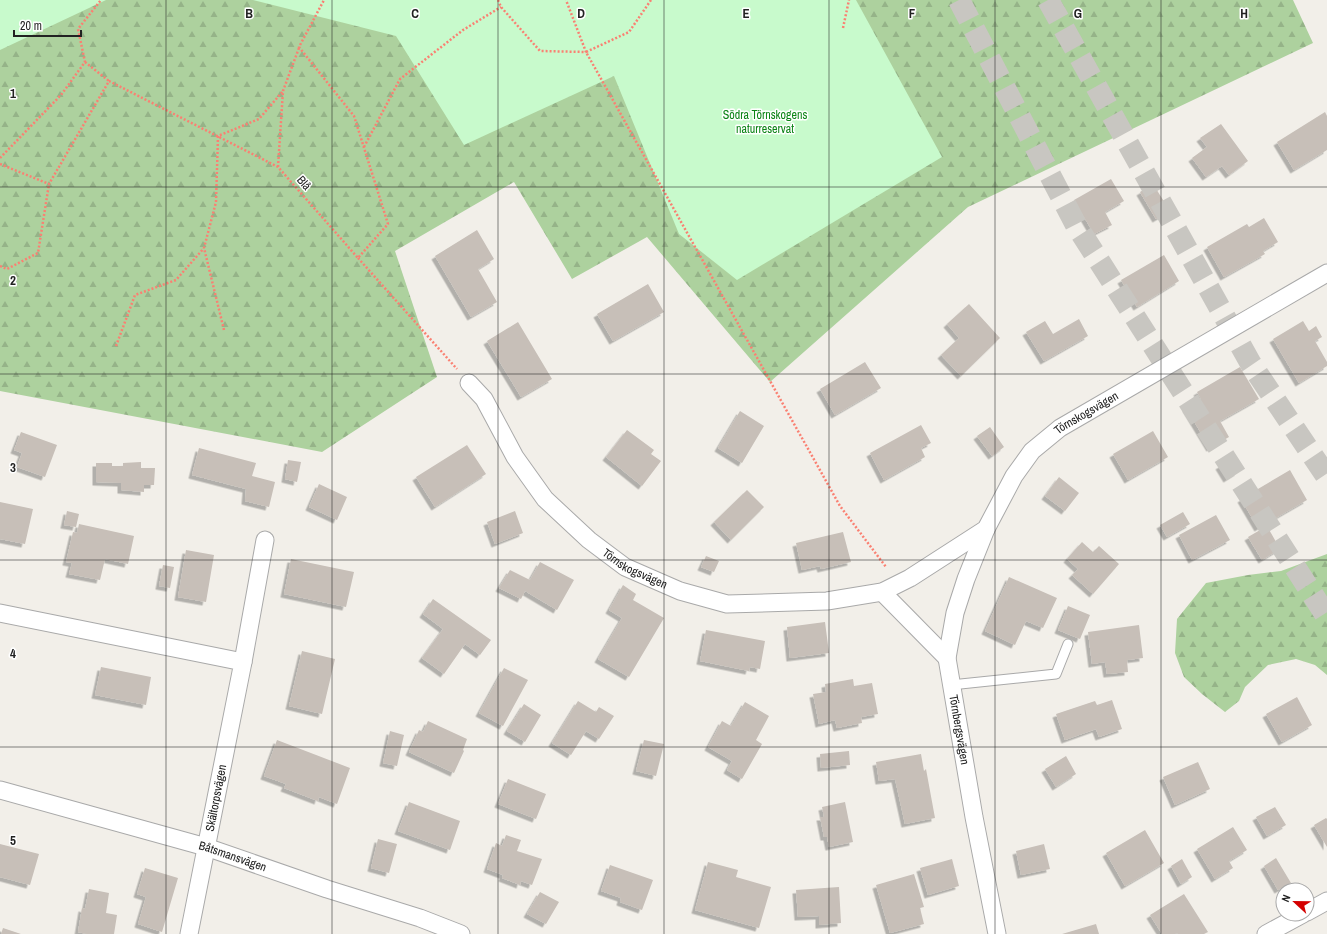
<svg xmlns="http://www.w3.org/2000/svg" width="1327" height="934" viewBox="0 0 1327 934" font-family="'Archivo Narrow',sans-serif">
<defs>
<pattern id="forest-firs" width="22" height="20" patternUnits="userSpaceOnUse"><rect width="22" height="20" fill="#add19e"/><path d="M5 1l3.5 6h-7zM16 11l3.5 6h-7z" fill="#95b388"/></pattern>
<filter id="shadow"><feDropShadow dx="-3.5" dy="3.5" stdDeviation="0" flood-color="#0004"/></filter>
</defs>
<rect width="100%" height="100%" fill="#f2efe9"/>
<path fill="url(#forest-firs)" d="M 0,0 L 1293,0 L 1313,43 L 968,207 L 770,382 L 647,237 L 572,279 L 514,182 L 395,251 L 437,377 L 322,452 L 0,391 Z
M 1327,554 L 1327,675 L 1315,665 L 1296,659 L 1268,665 L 1245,687 L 1239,701 L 1225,712 L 1202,694 L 1184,677 L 1175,653 L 1177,619 L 1206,583 L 1248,575 L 1281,571 Z"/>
<path fill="#c8facc" d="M 0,0 L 106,0 L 0,50 Z
M 253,0 L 856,0 L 942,157 L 737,280 L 679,234 L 614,76 L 464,145 L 396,36 Z"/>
<path fill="#c7bfb8" filter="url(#shadow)" d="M 1325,112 L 1327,116 L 1327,150 L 1294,170 L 1277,142 Z
M 1221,124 L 1248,161 L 1229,175 L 1222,166 L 1206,177 L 1192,158 L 1207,147 L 1200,138 Z
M 1111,179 L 1124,201 L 1105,212 L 1112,225 L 1094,234 L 1074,200 Z
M 1153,184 L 1170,211 L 1156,219 L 1140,192 Z
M 1264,218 L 1278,242 L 1263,251 L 1265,254 L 1224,277 L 1207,247 L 1247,224 L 1249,227 Z
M 477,230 L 494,259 L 478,269 L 497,302 L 471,317 L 435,256 Z
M 1164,255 L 1179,281 L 1137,307 L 1121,280 Z
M 648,284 L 664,312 L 613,341 L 597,314 Z
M 969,304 L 1000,338 L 961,376 L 941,355 L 959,338 L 947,324 Z
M 1079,319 L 1088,336 L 1044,361 L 1026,332 L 1045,321 L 1053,334 Z
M 1303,321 L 1309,331 L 1316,326 L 1322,337 L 1315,341 L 1327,362 L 1327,366 L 1299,383 L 1273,339 Z
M 518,322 L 552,379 L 521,397 L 487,341 Z
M 865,362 L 881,388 L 835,415 L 820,389 Z
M 1240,367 L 1259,399 L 1220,421 L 1229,437 L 1210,448 L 1186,408 L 1201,399 L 1197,392 Z
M 740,411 L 764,426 L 742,463 L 718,448 Z
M 921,425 L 931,443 L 921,448 L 925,457 L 884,480 L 870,453 Z
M 990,427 L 1004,447 L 992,456 L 977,436 Z
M 627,430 L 654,450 L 651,454 L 661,461 L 642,486 L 606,457 Z
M 1153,431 L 1168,457 L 1128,480 L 1113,454 Z
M 21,432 L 57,445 L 45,477 L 17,467 L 22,453 L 14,450 Z
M 467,445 L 486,474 L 435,507 L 416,477 Z
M 199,448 L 256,463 L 252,476 L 275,482 L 269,507 L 245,501 L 246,489 L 192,475 Z
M 1231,459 L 1238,472 L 1227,479 L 1219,466 Z
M 288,460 L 301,462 L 297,482 L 285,479 Z
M 141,462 L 141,468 L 155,468 L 154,485 L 144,485 L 144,492 L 121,490 L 121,483 L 96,482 L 96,463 L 112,463 L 112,466 L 123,466 L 123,463 Z
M 1290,470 L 1307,500 L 1258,528 L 1241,499 Z
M 1059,477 L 1079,493 L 1065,511 L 1045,496 Z
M 319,484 L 347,497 L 337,520 L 309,507 Z
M 747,490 L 764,507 L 731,540 L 714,522 Z
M 0,502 L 33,509 L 25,544 L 0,539 Z
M 67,511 L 79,514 L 76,527 L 64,525 Z
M 515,511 L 523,533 L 495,544 L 487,522 Z
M 1183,512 L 1190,524 L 1167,537 L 1160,525 Z
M 1216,515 L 1230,540 L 1192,560 L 1179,535 Z
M 79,524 L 134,536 L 128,564 L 105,559 L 100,580 L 69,574 L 72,563 L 66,562 L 73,532 L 77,533 Z
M 1267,526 L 1280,549 L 1262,560 L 1248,537 Z
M 843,532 L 851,562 L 821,569 L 820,566 L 802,570 L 796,543 Z
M 1082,542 L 1093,552 L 1099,546 L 1119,564 L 1093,594 L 1072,575 L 1078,569 L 1067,559 Z
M 186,550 L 214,555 L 206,602 L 178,597 Z
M 706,556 L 719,561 L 714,572 L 701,567 Z
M 291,559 L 354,572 L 346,607 L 284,594 Z
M 540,562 L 574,580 L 557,610 L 525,591 L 521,599 L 499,588 L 510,570 L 530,580 Z
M 163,565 L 174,567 L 170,588 L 159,586 Z
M 1009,577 L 1057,598 L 1043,628 L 1026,621 L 1015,645 L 985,631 Z
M 623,585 L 636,594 L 633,600 L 664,618 L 629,677 L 598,659 L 622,618 L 609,610 Z
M 433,599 L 491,640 L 480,655 L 465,644 L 444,674 L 422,658 L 443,629 L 423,614 Z
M 1068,606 L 1090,615 L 1080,639 L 1058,630 Z
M 825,622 L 829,653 L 790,658 L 787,627 Z
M 1139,625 L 1143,658 L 1127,660 L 1128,672 L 1107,674 L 1105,662 L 1092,664 L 1088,632 Z
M 706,630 L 765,641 L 760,669 L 750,667 L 749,671 L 700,661 Z
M 302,651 L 335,659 L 322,714 L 289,706 Z
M 101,667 L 151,677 L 146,705 L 95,695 Z
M 504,668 L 528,680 L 503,726 L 479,713 Z
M 853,679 L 854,686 L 872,683 L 878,714 L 861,717 L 862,723 L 837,728 L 835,720 L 819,724 L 813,694 L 826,692 L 825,684 Z
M 1297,697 L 1312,725 L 1282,742 L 1266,714 Z
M 1112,700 L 1122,729 L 1099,737 L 1096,729 L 1065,740 L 1056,714 L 1095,701 L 1097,705 Z
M 578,701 L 596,712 L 599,707 L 614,716 L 599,739 L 586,731 L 571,755 L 552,743 Z
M 745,702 L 769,716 L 756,740 L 762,744 L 742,779 L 727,770 L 732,761 L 708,747 L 722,721 L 731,726 Z
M 524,704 L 541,715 L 525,742 L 507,731 Z
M 428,721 L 467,739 L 463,750 L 464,751 L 454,773 L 409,752 L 419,730 L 423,732 Z
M 390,731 L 404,735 L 397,766 L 383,763 Z
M 277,740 L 350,768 L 337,804 L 319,797 L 318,801 L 284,788 L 286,784 L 264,776 Z
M 644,740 L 664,744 L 656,776 L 636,771 Z
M 849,751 L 850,765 L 821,768 L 820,754 Z
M 921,754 L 924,771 L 926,769 L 935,818 L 905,824 L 895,779 L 879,781 L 876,762 Z
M 1066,756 L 1076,774 L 1056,787 L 1045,769 Z
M 1198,762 L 1210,789 L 1175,805 L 1163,777 Z
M 508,779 L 546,794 L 536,819 L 498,804 Z
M 409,802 L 460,821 L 450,850 L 398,831 Z
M 845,802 L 853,842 L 829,847 L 827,837 L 824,837 L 820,817 L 824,817 L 822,807 Z
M 1275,807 L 1286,825 L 1267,836 L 1256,817 Z
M 1326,818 L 1327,819 L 1327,847 L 1314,825 Z
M 1233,827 L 1247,850 L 1229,861 L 1233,868 L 1215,879 L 1197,849 Z
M 1145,830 L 1164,863 L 1125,886 L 1106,853 Z
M 506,835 L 521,840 L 517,851 L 542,859 L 532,885 L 521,881 L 520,885 L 502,878 L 503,875 L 487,869 L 496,843 L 502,846 Z
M 378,839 L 397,844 L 389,873 L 371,868 Z
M 0,844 L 39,854 L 30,885 L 0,877 Z
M 1044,844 L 1050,869 L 1021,875 L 1016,851 Z
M 1276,858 L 1291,883 L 1278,890 L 1264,866 Z
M 952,859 L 959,886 L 928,895 L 920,868 Z
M 1182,859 L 1192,877 L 1181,884 L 1171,866 Z
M 708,862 L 738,870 L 736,877 L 771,887 L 759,928 L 695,910 Z
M 610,865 L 653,880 L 642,910 L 620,902 L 621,898 L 601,891 Z
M 145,868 L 178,878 L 162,932 L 138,924 L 146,897 L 137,894 Z
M 914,874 L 924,907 L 920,908 L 924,924 L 890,933 L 876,885 Z
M 839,887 L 841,923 L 819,925 L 819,916 L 798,917 L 796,890 Z
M 89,889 L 109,893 L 106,913 L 117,915 L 114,934 L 87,934 L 78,932 L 82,908 L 85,909 Z
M 540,892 L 559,902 L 546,924 L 527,914 Z
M 1184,894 L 1208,932 L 1204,934 L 1178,934 L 1177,933 L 1175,934 L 1162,934 L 1150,915 Z
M 1096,924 L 1099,934 L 1062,934 Z
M 3,928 L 21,934 L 1,934 Z"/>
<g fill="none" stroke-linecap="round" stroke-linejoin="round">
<path stroke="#c8c6c1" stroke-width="22" stroke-dasharray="22 11" stroke-linecap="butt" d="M 959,0 L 1076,225 L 1327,617
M 1048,0 L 1251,364 L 1327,477"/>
<defs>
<path id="lane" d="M 951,685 L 1056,674 L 1068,644"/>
<g id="street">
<path id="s1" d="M 469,383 L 484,399 L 515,457 L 545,499 L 589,540 L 625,567 L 680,591 L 727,604 L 827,601 L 882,592 L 910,578 L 986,529 L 1014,476 L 1032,451 L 1060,428 L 1327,273"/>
<path id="s2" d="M 986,529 L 966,579 L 955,613 L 947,658 L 974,817 L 997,934"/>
<path d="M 882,592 L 947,658"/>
<path d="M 0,613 L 243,662 L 189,934"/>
<path d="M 243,662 L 265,540"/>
<path id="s3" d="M 0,790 L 206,847 L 327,889 L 420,918 L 461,934"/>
<path d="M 1307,912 L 1327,901"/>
<path d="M 1266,934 L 1303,914"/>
</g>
</defs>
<use href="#lane" stroke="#a9a9a9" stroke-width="11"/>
<use href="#street" stroke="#a9a9a9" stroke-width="19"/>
<path stroke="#fa8072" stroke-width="2.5" stroke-dasharray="2 2" stroke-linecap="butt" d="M 498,0 L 501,7 L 540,51 L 586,52 L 566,0
M 651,0 L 629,32 L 586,52 L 840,506 L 886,567
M 843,28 L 849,0
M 85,62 L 109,81
M 364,147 L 400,79 L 463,30 L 501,7
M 0,158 L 61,95 L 85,62 L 78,29 L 101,0
M 0,164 L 49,184 L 109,81 L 278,167 L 358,258 L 388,224 L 354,116 L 299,47 L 324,0
M 278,167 L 283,91 L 299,48
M 358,258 L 457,369
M 0,266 L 7,269 L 38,253 L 49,184
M 224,330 L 204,248 L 216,202 L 218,136 L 259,119 L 283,91
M 116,346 L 135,295 L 176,280 L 204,248"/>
<use href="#lane" stroke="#fff" stroke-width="9"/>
<use href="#street" stroke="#fff" stroke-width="17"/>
</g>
<path fill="none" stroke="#222" stroke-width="1" stroke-opacity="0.55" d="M 166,0 L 166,934M 332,0 L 332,934M 498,0 L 498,934M 664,0 L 664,934M 829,0 L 829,934M 995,0 L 995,934M 1161,0 L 1161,934M 0,187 L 1327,187M 0,374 L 1327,374M 0,560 L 1327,560M 0,747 L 1327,747"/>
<g text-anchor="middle" stroke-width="3" stroke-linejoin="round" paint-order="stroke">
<g font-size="12" fill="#0c8416" stroke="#fff">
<text x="765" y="119">Södra Törnskogens<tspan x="765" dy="14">naturreservat</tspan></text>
</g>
<g font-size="12" fill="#222" stroke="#fff">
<text transform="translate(304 183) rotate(49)" y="4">Blå</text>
<text dy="4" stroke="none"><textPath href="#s1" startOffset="788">Törnskogsvägen</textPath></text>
<text dy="4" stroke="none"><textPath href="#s1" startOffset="254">Törnskogsvägen</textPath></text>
<text dy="4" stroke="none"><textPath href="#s2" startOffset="208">Törnbergsvägen</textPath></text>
<text transform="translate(216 798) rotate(-79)" y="4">Skältorpsvägen</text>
<text dy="4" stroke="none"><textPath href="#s3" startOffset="242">Båtsmansvägen</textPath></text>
</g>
</g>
<g font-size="13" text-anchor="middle" font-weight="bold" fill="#222" stroke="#fff" stroke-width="3" stroke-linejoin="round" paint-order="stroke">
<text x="249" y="18">B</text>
<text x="415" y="18">C</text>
<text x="581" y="18">D</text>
<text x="746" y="18">E</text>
<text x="912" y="18">F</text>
<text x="1078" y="18">G</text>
<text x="1244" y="18">H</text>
<text x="13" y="98">1</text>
<text x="13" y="285">2</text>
<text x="13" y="472">3</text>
<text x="13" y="658">4</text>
<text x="13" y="845">5</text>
</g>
<g transform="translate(1295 902) rotate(292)"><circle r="19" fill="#ffffff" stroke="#a7a7a7"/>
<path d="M0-3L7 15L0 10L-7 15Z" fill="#d40000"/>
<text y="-6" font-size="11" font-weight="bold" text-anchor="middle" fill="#222222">N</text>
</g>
<path d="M14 30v6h67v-6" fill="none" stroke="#222222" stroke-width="2"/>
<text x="20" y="30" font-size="12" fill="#222222" stroke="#ffffff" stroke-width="3" paint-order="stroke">20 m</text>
</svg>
